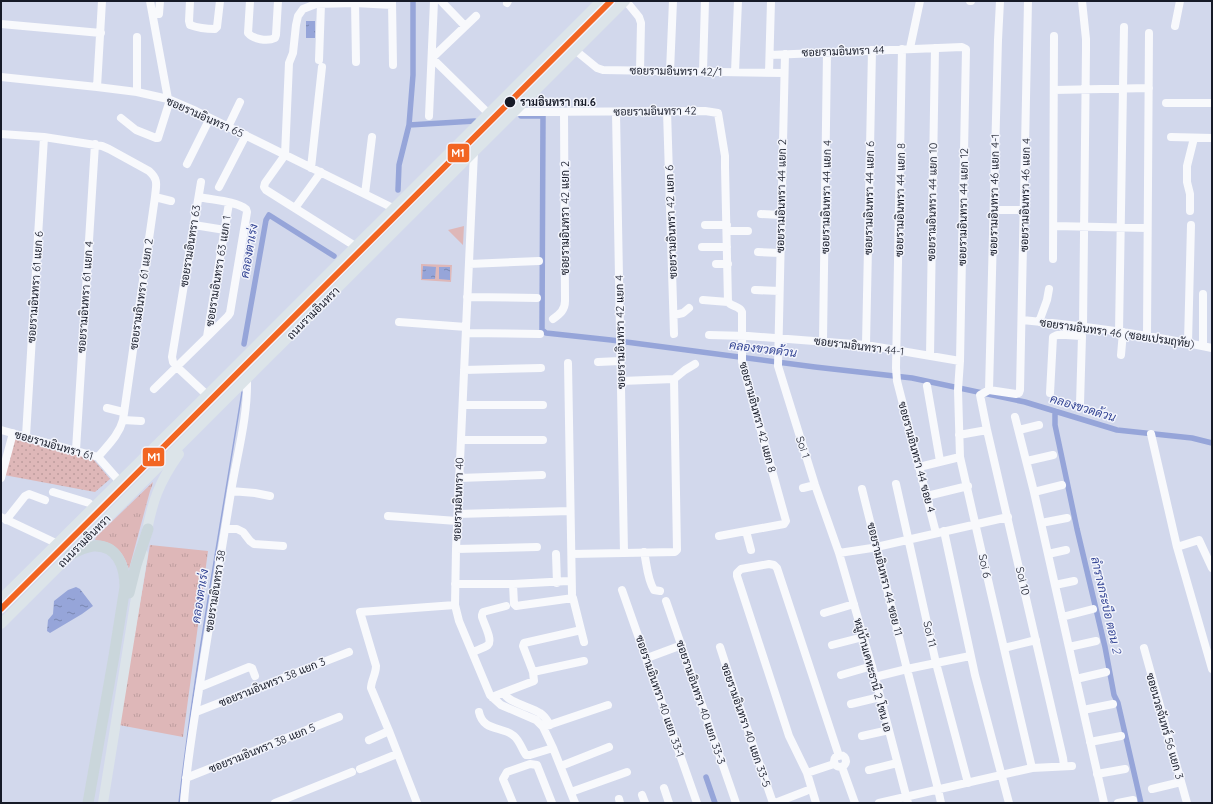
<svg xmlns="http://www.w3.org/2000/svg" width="1213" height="804" viewBox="0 0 1213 804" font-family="Quicksand,Sarabun,sans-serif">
<defs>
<pattern id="grass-tufts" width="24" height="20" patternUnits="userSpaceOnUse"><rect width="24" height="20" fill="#deb7b8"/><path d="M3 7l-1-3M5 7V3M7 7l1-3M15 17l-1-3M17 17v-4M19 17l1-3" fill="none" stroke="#be9d9e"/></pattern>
<pattern id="park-dots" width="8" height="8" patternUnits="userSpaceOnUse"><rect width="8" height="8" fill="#deb7b8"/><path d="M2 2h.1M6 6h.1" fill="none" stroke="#be9d9e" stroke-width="1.8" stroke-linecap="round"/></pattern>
<pattern id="water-ripples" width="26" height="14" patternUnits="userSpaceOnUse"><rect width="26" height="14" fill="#96a5d9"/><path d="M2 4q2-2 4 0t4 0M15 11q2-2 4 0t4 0" fill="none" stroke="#7986b0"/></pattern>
</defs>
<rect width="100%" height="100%" fill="#d2d8ec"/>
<path fill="url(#grass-tufts)" d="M 153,482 L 152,486 L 150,491 L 129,569 C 123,551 115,542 95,540 L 96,537 Z
M 150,545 L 208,551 L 183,737 L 119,725 Z"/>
<path fill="url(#park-dots)" d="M 14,439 L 93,459 L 110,479 L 95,492 L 4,475 Z"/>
<path fill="#deb7b8" d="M 464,226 L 463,245 L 448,230 Z
M 421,264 L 452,265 L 451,282 L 421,280 Z"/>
<path fill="url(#water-ripples)" d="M 306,21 L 315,21 L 315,38 L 306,38 Z
M 423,266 L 436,267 L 435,279 L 422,279 Z
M 439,267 L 450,267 L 450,280 L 439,279 Z
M 76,587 L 80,589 L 93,606 L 82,614 L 50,633 L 47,631 L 48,620 L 53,614 L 54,601 L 68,590 Z"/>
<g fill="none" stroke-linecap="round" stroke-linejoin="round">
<path stroke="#96a5d9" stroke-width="1.5" d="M 179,803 C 195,666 220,529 242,392"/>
<path stroke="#96a5d9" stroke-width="5.5" d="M 521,116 L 543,116 L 542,330 L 546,333 L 611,340 L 815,367 L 912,378 L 1025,402 L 1117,430 L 1192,438 L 1212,443
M 409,125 L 475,121
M 398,190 L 399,165 L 409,125 L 413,75 L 413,1
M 244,344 L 266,220 L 269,215 L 334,256
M 1055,411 L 1055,425 L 1077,529 L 1105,647 L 1114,695 L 1118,703 L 1141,803
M 706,777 L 715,803"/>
<path stroke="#f8f9fc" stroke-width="8" d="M 150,1 L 168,99
M 190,1 L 189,21 L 190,25 C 198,28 206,29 215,29 L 217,27 L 220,1
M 250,1 L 248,33 C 253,39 267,42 275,38 L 276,35 L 278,1
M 316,1 L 316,4 L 303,9 L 298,16 L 296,25 L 293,53 L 289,63 L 285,155 L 265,183 L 264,187 L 266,190 L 355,246
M 355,1 L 356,62
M 392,1 L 393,65
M 441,1 L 465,26
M 626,1 L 639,17 L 641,23 L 640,70
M 970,1 L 971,1
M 1028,1 L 1020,390 L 1019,393 L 1016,394 L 989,390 L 980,395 L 987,430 L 1063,758 L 1064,766
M 1082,1 L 1086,39 L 1086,49 L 1083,327
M 507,3 L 508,1
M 316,4 L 355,3 L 392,5
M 159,14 L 160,1
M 476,16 L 432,58 L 489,114
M 1,24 L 101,33
M 1175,26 L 1180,1
M 137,37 L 137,92
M 910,48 L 920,1
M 902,49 L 896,368 L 897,381 L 936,533
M 575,50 L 597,68 L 603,70 L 784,73
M 785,54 L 778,366 L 815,485 L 839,553 L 875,677 L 908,803
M 770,55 L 962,47 L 966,49 L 960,361 L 958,390 L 960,457 L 991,593 L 1032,768
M 319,60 L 321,4
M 670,71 L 673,1
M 703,71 L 705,1
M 735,72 L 738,1
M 769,73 L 771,1
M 1,77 L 97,87 L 137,92 L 168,99 L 196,111 L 393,208
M 97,87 L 102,1
M 1054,90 L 1149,88
M 1166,103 L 1212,103
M 667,111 L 674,334
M 513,112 L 705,111 L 718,113 L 725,156 L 725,167 L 728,302 C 732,307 740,306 742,312 L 742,362 L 786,521 L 784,524 L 719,536
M 616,112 L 624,553
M 429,116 L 434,1
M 121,118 L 136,130 L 156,138 L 158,138 L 170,100
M 228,127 L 240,102
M 1,134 L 44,137 L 102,146 L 109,149 L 149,171 C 159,180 156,185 155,197 L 123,420 C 119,435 108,445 98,457
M 1171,137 L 1212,138
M 474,152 L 456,549 L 455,605 L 459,621 L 490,695 L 501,705 L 536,720 L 543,727 L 553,748 L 575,803
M 187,164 L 210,118
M 311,168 L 322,67
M 201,182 L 172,357 L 173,362 L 177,367 L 207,395
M 219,187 L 246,135
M 365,194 L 372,137
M 155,197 L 171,201
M 199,197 C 212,200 236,201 246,209 L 247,212 L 230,313 L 228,316 L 207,337
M 295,208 L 321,172
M 994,210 L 1024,210
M 1190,211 L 1190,194 L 1187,182 L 1187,166 L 1194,138
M 761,214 L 781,215
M 194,225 L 225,230
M 705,225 L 727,225
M 1054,226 L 1147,228
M 727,231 L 748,231
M 702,247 L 727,247
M 758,252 L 780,253
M 1053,259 L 1054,36
M 469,264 L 539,261
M 716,264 L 728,264
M 755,290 L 779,291
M 1203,294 L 1203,346
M 467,297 L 537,298
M 703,300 L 728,302
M 674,315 L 683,313 L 689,308
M 553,319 C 560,314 565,310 565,301 L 564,112
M 1022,320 C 1086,326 1150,335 1212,348
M 399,322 L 466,327
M 1039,322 L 1047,300 L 1049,289
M 1119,332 L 1124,27
M 466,333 L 540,334
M 709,335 L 748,336 L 866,345 L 960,361
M 1066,335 L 1082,336 L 1080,404
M 1147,336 L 1149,33
M 823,341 L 827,52
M 1188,343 L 1191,225
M 866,345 L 872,50
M 1121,355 L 1123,332
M 930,356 L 935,48
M 598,362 L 620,361
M 568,363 L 572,594
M 464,370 L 541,368
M 621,381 L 674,379 L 685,370 L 695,364
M 927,386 L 940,461
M 154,389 L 207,337 L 229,203
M 989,390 L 998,40 L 1000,1
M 1050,393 L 1053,337 L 1057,335 L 1066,335 L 1067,330
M 463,405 L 543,405
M 107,408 L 123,412
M 1015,417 L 1034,492 L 1104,803
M 123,420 L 141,421
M 1,430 L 98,457 L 120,482
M 1019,430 L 1039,425
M 1151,434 L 1177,547
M 959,435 L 987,430
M 26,436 L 44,137
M 461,440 L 543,440
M 76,450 L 95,144
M 1027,461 L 1053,455
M 919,467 L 960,457
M 1,478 L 13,433
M 459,478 L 542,475
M 896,484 L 936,663 L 968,783
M 803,488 L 815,485
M 862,489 L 907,669 L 938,789 L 941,803
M 231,491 L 255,493 L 270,496
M 53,492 L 89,503 L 94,508
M 1034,492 L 1062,485
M 927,496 L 968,486
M 458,514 L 570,511
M 388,516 L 457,521
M 1,517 L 58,544
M 6,520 L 25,496 L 29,494 L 45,500
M 1041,523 L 1067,518
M 225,529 L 237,529 L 243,532 L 250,541 L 254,544 L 283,546
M 746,531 L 751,550
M 944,531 L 975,675 L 1009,803
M 456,549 L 537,547
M 644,552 C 647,565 647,579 654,590 L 660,591
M 839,553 L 872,548 L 1008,517
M 556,554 L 557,583
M 572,554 L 675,552 L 677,550 L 674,379
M 1048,554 L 1066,550
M 1212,568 L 1199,540 L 1177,547 L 1212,669
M 455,584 L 513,584 L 568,581
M 513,584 L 514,604 L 516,606 L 573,598 L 584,642
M 1055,585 L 1074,581
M 622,590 L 697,803
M 666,601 L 736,803
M 824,613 L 854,604
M 1062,617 L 1093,609
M 832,645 L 863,637
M 720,647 L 733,687 L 773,803
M 1069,647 L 1096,641
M 1004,648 L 1036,640
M 1144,648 L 1187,803
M 473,652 C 477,650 484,648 488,645 C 493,640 484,624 482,617 L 482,615 L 483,612 L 506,606
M 647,658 L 682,645
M 533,672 L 584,661
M 841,675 L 872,666
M 875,677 L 907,669 L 970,656
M 1076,679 L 1106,672
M 200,687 L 249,667 L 252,668 L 255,676
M 504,693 C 507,702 531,707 540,713 C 545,716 547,720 550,725
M 492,697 L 534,681 L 533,672 L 523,646 L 524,643 L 577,631
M 851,704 L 880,697
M 1083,710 L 1113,704
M 196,712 L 349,652
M 479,712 C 483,732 503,726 514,736 C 520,741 522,750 526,755 L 530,755 L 553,748
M 543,727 L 608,705
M 862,736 L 889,730
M 369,740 L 389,731
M 1090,742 L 1121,736
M834 761a6 6 0 1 1 12 0a6 6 0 1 1-12 0Z
M 561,766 L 609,747
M 842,767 L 855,803
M 360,769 L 397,754
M 869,770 L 897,763
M 807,773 L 834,764
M 1097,774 L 1125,769
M 186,778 L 339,717
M 664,788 L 669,803
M 1152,789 L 1181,782
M 571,792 L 627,772
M 642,795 L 645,803
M 619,799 L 620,803
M 184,803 C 187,759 195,715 202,671 C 212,612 221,552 231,492 C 237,455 248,417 247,379
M 275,803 L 352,772
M 417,803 L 389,731 L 371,688 C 371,681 376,674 376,666 L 360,612 L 455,605
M 513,803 L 503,779 L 507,772 L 530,764 L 537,765 L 552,803
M 775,803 L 806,791
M 816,803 L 807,773 L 789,736 L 737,576 L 737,573 L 741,569 L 769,564 L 774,565 L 777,568 L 839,756
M 879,803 L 1032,768 L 1072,766
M 1118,803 L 1133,800"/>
<path stroke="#dce4e9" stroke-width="10" d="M 146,536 C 152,502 159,482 179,454
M 1,599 L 207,395 L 601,1
M 1,624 L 625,1
M 103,803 L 143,554"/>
<path stroke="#cad6db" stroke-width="11" d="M 70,555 C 77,551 85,547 93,546 C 118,544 125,568 125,587 L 114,656 L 88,803
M 129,593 L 136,565 L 148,529"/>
<defs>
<path id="metro-1" d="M 1,609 L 611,1"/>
</defs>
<use href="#metro-1" stroke="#f2f4fc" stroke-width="9"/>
<use href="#metro-1" stroke="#f26522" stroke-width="6"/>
</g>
<circle fill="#161a27" stroke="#f2f4fc" stroke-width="1.5" cx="510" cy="102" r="6"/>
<g text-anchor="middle" stroke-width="3" stroke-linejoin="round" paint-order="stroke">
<g font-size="11" fill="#161a27" stroke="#f2f4fc">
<text transform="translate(843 51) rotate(-2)" y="4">ซอยรามอินทรา 44</text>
<text transform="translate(676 71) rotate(1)" y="4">ซอยรามอินทรา 42/1</text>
<text transform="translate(655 111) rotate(-1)" y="4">ซอยรามอินทรา 42</text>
<text transform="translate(205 117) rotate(24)" y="4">ซอยรามอินทรา 65</text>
<text transform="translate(994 195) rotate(-89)" y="4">ซอยรามอินทรา 46 แยก 4-1</text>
<text transform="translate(1025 195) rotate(-89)" y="4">ซอยรามอินทรา 46 แยก 4</text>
<text transform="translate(781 196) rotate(-89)" y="4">ซอยรามอินทรา 44 แยก 2</text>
<text transform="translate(826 197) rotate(-89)" y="4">ซอยรามอินทรา 44 แยก 4</text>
<text transform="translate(869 198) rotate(-89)" y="4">ซอยรามอินทรา 44 แยก 6</text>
<text transform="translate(900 200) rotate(-89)" y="4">ซอยรามอินทรา 44 แยก 8</text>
<text transform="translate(932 202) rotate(-89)" y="4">ซอยรามอินทรา 44 แยก 10</text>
<text transform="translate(963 207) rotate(-89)" y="4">ซอยรามอินทรา 44 แยก 12</text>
<text transform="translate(565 218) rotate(-90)" y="4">ซอยรามอินทรา 42 แยก 2</text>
<text transform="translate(671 222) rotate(-92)" y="4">ซอยรามอินทรา 42 แยก 6</text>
<text transform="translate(190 246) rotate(-81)" y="4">ซอยรามอินทรา 63</text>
<text transform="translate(218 271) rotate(-81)" y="4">ซอยรามอินทรา 63 แยก 1</text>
<text transform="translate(35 287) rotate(-86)" y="4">ซอยรามอินทรา 61 แยก 6</text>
<text transform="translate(141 294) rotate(-82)" y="4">ซอยรามอินทรา 61 แยก 2</text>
<text transform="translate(85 297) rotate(-86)" y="4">ซอยรามอินทรา 61 แยก 4</text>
<text transform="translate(313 313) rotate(-45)" y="4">ถนนรามอินทรา</text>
<text transform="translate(620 332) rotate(-91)" y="4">ซอยรามอินทรา 42 แยก 4</text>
<text transform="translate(1117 333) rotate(8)" y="4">ซอยรามอินทรา 46 (ซอยเปรมฤทัย)</text>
<text transform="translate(859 346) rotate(7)" y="4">ซอยรามอินทรา 44-1</text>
<text transform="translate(758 417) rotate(75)" y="4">ซอยรามอินทรา 42 แยก 8</text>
<text transform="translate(54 445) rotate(16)" y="4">ซอยรามอินทรา 61</text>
<text transform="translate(803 447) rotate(72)" y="4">Soi 1</text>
<text transform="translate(917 457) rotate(75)" y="4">ซอยรามอินทรา 44 ซอย 4</text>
<text transform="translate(458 499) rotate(-88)" y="4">ซอยรามอินทรา 40</text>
<text transform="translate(84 541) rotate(-45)" y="4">ถนนรามอินทรา</text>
<text transform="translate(985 566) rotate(78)" y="4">Soi 6</text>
<text transform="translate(885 579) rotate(76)" y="4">ซอยรามอินทรา 44 ซอย 11</text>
<text transform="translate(1023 581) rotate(77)" y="4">Soi 10</text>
<text transform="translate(215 591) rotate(-81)" y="4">ซอยรามอินทรา 38</text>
<text transform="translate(930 634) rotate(77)" y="4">Soi 11</text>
<text transform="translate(873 675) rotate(75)" y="4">หมู่บ้านเคหะธานี 2 โซน เอ</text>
<text transform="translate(272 682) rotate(-22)" y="4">ซอยรามอินทรา 38 แยก 3</text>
<text transform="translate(660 696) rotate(71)" y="4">ซอยรามอินทรา 40 แยก 33-1</text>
<text transform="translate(701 702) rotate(71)" y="4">ซอยรามอินทรา 40 แยก 33-3</text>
<text transform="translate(746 725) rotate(71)" y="4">ซอยรามอินทรา 40 แยก 33-5</text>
<text transform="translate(1165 726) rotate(74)" y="4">ซอยนวลจันทร์ 56 แยก 3</text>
<text transform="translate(262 748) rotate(-22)" y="4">ซอยรามอินทรา 38 แยก 5</text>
</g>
<g font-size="11" font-weight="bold" fill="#161a27" stroke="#f2f4fc" text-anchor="start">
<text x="520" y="106">รามอินทรา กม.6</text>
</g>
<g font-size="12" font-style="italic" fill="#354695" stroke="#f2f4fc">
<text transform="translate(249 251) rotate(-80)" y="4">คลองตาเร่ง</text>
<text transform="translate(763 349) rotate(7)" y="4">คลองขวดด้วน</text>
<text transform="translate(1083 408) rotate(17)" y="4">คลองขวดด้วน</text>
<text transform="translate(200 596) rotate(-81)" y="4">คลองตาเร่ง</text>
<text transform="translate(1106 605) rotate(77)" y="4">ลำรางกระบือ ตอน 2</text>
</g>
</g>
<g stroke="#f2f4fc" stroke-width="1.5">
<rect x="447" y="143" width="23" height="20" rx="4" fill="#f26522"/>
<rect x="142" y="447" width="23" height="20" rx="4" fill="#f26522"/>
</g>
<g font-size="11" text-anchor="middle" font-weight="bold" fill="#fff">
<text x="458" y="157">M1</text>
<text x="154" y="461">M1</text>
</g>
<rect width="1213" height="804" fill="none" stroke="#161a27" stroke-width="4"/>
</svg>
